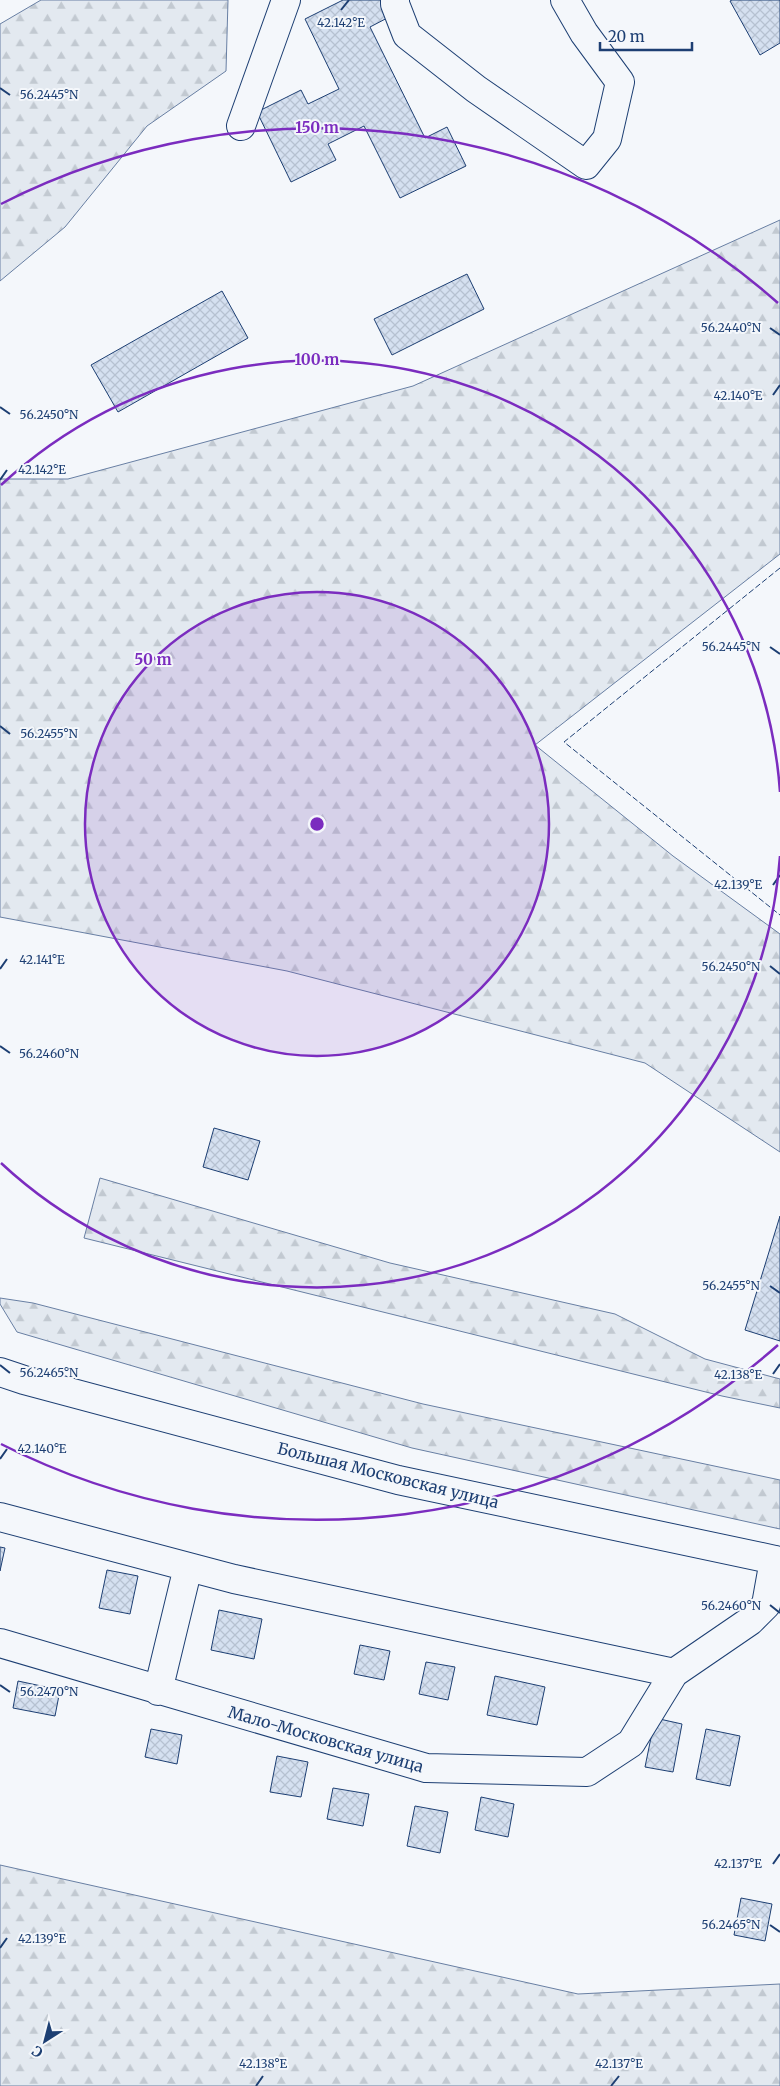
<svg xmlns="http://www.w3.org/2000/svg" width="780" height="2086" viewBox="0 0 780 2086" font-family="Merriweather,serif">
<defs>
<pattern id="forest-firs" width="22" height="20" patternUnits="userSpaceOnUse" patternTransform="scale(1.25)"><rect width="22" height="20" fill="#e3e9f0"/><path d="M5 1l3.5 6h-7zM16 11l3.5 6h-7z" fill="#c2c9d1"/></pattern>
<pattern id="building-cross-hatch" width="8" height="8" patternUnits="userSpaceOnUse" patternTransform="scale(1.25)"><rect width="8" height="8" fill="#d5e0f0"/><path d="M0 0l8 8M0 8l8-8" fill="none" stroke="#b6c1d1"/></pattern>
</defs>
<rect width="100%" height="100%" fill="#f4f7fb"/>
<path fill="url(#forest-firs)" stroke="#687fa3" d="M 41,0 L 228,0 L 226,71 L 147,126 L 65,227 L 0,281 L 0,24 Z
M 780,220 L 780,554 L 535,745 L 673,856 L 780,934 L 780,1152 L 645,1063 L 287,971 L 0,917 L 0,479 L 68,479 L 413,386 Z
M 100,1178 L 390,1263 L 615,1314 L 705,1359 L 780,1379 L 780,1408 L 722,1396 L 84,1238 Z
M 0,1298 L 33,1303 L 423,1404 L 780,1480 L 780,1529 L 412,1448 L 17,1332 L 0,1304 Z
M 0,1865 L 578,1994 L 780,1984 L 780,2086 L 0,2086 Z"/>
<path fill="url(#building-cross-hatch)" stroke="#1d3f73" d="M 343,0 L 386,0 L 393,15 L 370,27 L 425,138 L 447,127 L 466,166 L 400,198 L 364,126 L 328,144 L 336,160 L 291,182 L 257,112 L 301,90 L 308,104 L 339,89 L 305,19 Z
M 732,0 L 780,0 L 780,43 L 760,55 L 730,1 Z
M 467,274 L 484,309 L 392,355 L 374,319 Z
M 222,291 L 248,338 L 118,412 L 91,365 Z
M 214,1128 L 260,1141 L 248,1180 L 203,1167 Z
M 780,1216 L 780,1341 L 745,1330 Z
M 0,1547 L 5,1548 L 0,1571 Z
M 107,1570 L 138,1576 L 130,1614 L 99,1608 Z
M 219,1610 L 262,1619 L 254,1659 L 211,1650 Z
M 360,1645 L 390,1651 L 384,1680 L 354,1674 Z
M 426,1662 L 455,1667 L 448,1700 L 419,1694 Z
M 495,1676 L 545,1687 L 537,1725 L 487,1715 Z
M 18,1681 L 60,1690 L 55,1716 L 13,1708 Z
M 655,1718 L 682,1724 L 673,1772 L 645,1767 Z
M 151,1729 L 182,1735 L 177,1764 L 145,1757 Z
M 706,1729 L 740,1736 L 730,1786 L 696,1779 Z
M 277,1756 L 308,1762 L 301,1797 L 270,1792 Z
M 333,1788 L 369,1794 L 363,1826 L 327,1819 Z
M 481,1797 L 514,1804 L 508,1837 L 475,1830 Z
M 415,1806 L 448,1812 L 440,1853 L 407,1846 Z
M 741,1898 L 772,1904 L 765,1941 L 734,1935 Z"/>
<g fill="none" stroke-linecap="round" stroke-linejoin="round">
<defs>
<path id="minor" d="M 395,0 L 395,4 L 407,35 L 476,89 L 586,165 L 607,139 L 620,82 L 584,33 L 565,0
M 241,126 L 286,0
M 0,1517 L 234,1579 L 674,1673 L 750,1621 L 766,1605 L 774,1560
M 0,1643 L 426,1768 L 587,1772 L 631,1743 L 674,1673
M 158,1691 L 188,1567"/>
<path id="major" d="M 0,1372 L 24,1380 L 398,1480 L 780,1561"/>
</defs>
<use href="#minor" stroke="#1d3f73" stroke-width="30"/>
<use href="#major" stroke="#1d3f73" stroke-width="30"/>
<use href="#minor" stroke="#f4f7fb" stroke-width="28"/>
<use href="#major" stroke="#f4f7fb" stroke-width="28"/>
<path stroke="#1d3f73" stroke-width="1" stroke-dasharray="6 2.5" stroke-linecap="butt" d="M 780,568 L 564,742 L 780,915"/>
</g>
<path fill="none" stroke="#1d3f73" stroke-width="2" d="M 341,10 L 349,0M 0,88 L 10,95M 770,328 L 780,335M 773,395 L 780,385M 0,407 L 10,414M 0,480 L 7,470M 770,647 L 780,654M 0,726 L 10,734M 773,885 L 780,875M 770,966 L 780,974M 0,969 L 7,959M 0,1046 L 10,1053M 770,1286 L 780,1293M 0,1365 L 10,1373M 773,1374 L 780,1364M 0,1459 L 7,1449M 770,1605 L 780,1613M 0,1685 L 10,1692M 773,1864 L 780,1854M 770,1925 L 780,1932M 0,1948 L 7,1938M 256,2086 L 263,2076M 611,2086 L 619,2076"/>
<circle cx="317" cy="824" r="232" fill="#7b2cbf" fill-opacity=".12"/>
<g fill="none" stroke="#7b2cbf" stroke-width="2.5">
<circle cx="317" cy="824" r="232"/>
<path d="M780 856A464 464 0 0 1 1 1163M1 485A464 464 0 0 1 780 792"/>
<path d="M778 1345A696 696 0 0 1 1 1444M1 204A696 696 0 0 1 778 303"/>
</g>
<g text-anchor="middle" stroke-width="4" stroke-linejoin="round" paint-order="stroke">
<g font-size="16" fill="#1d3f73" stroke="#f4f7fb">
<text transform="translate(388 1475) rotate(14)" y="6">Большая Московская улица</text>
<text transform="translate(326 1739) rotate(16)" y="6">Мало-Московская улица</text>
</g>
</g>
<g font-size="12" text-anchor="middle" fill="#1d3f73" stroke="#f4f7fb" stroke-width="4" stroke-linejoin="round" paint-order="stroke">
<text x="341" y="27">42.142°E</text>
<text x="49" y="99">56.2445°N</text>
<text x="731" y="332">56.2440°N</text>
<text x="738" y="400">42.140°E</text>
<text x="49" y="419">56.2450°N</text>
<text x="42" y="474">42.142°E</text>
<text x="731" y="651">56.2445°N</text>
<text x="49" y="738">56.2455°N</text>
<text x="738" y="889">42.139°E</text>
<text x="42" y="964">42.141°E</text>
<text x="731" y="971">56.2450°N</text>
<text x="49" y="1058">56.2460°N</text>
<text x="731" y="1290">56.2455°N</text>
<text x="49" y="1377">56.2465°N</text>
<text x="738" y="1379">42.138°E</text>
<text x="42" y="1453">42.140°E</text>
<text x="731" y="1610">56.2460°N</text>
<text x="49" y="1696">56.2470°N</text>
<text x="738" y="1868">42.137°E</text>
<text x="731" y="1929">56.2465°N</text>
<text x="42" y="1943">42.139°E</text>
<text x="263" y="2068">42.138°E</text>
<text x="619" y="2068">42.137°E</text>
</g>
<circle cx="317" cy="824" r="8" fill="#7b2cbf" stroke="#f4f7fb" stroke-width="2.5"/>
<g font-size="15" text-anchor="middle" font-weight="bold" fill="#7b2cbf" stroke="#f4f7fb" stroke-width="4" stroke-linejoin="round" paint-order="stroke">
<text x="317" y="133">150 m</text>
<text x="317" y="365">100 m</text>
<text x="153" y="665">50 m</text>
</g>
<g transform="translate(45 2041) rotate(216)" stroke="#f4f7fb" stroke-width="4" paint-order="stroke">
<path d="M0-4L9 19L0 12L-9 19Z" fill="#1d3f73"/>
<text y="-8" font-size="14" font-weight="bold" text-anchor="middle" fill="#1d3f73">С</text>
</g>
<path d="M600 42v8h92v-8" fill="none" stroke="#1d3f73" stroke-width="2.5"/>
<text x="608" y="42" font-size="15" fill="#1d3f73" stroke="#f4f7fb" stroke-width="4" paint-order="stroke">20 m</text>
</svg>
